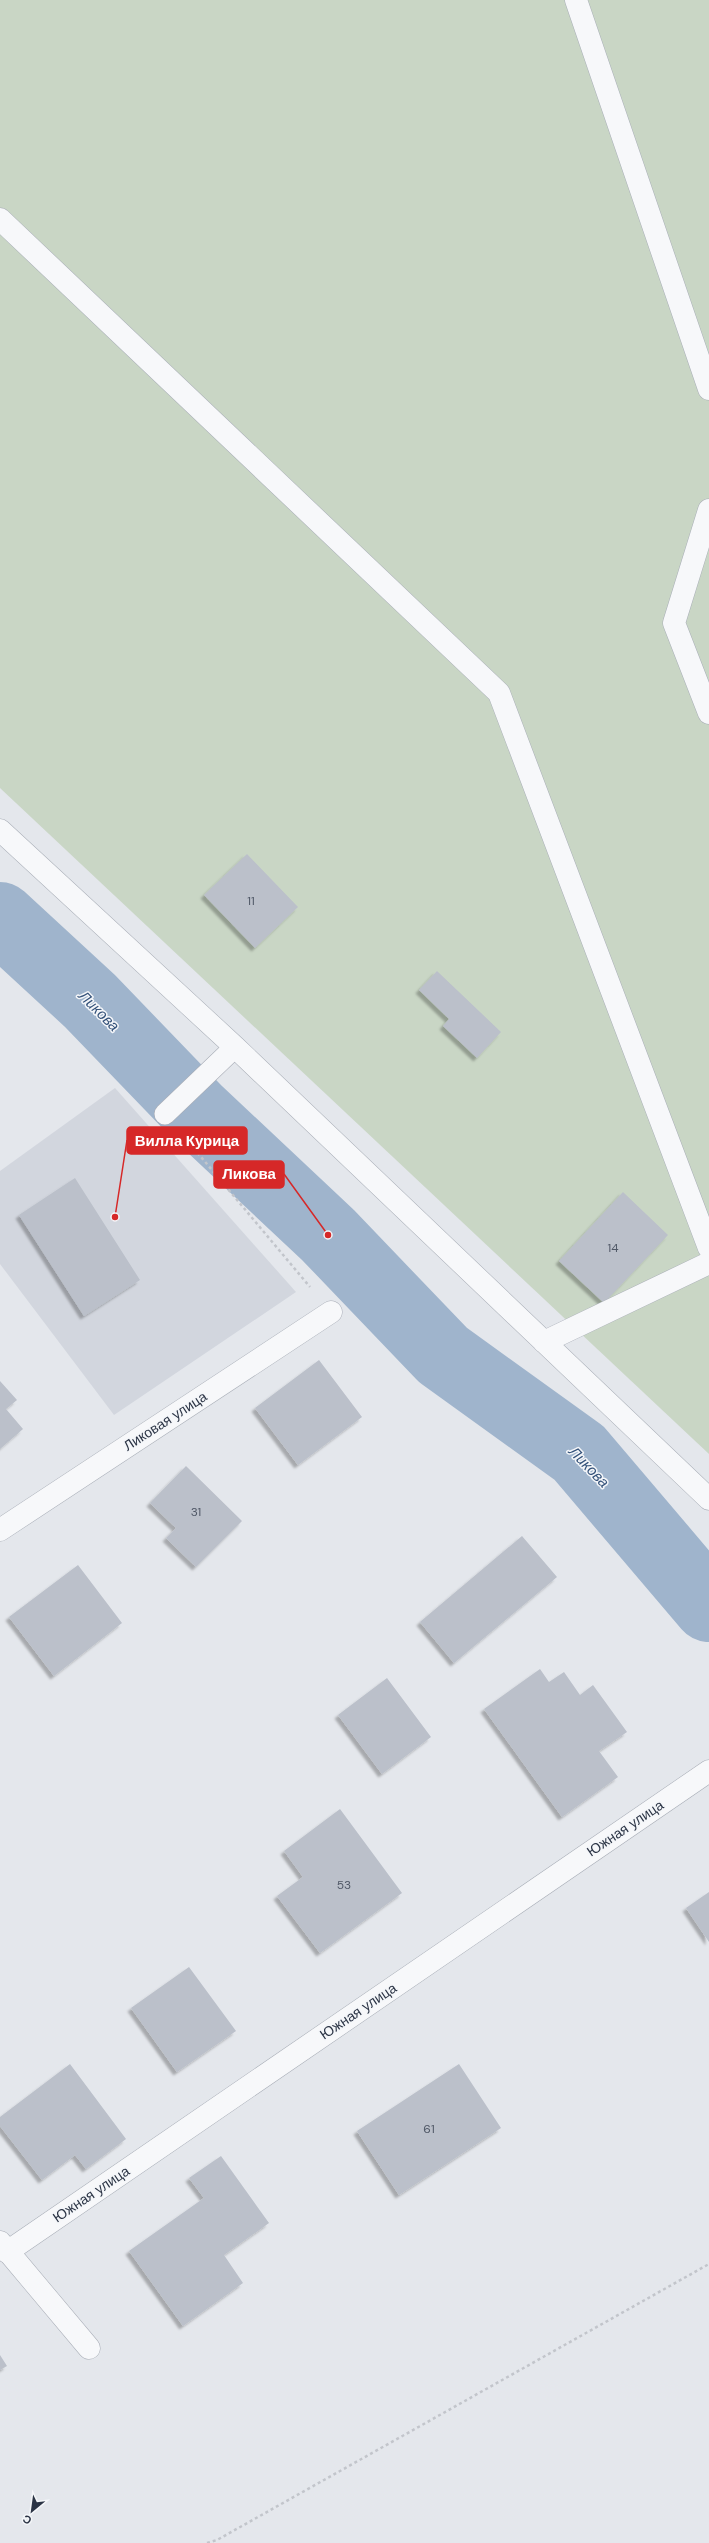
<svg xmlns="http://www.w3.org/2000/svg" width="709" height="2543" viewBox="0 0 709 2543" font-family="'DM Sans',sans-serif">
<defs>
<filter id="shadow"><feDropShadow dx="-3.5" dy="3.5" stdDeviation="1" flood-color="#0004"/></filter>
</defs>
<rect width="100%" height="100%" fill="#e4e7ec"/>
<path fill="#d2d6de" d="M 115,1088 L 296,1292 L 114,1415 L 0,1264 L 0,1171 Z"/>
<path fill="#c9d6c5" d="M 0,0 L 709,0 L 709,1454 L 0,788 Z"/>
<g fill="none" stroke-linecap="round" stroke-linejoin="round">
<path stroke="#9fb4cc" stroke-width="72" d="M 0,918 L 90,1001 L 196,1111 L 328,1235 L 443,1355 L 579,1453 L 709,1606"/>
</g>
<path fill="#bbc0ca" filter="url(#shadow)" d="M 247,854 L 298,907 L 255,948 L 204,895 Z
M 437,971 L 501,1032 L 477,1058 L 443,1026 L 449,1019 L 419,990 Z
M 75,1178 L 140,1280 L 84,1316 L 19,1215 Z
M 623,1192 L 668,1235 L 604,1303 L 559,1261 Z
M 319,1360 L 362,1417 L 298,1465 L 255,1408 Z
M 0,1381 L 17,1400 L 6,1409 L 23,1429 L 0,1449 Z
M 186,1466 L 242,1521 L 196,1567 L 166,1538 L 176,1528 L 150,1503 Z
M 522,1536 L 557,1577 L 454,1663 L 420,1622 Z
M 78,1565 L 122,1623 L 54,1676 L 9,1617 Z
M 540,1669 L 549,1682 L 564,1672 L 580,1695 L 593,1685 L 627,1732 L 599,1751 L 618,1777 L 562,1817 L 484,1709 Z
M 387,1678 L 431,1737 L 382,1774 L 338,1715 Z
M 340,1809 L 402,1893 L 320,1953 L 277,1896 L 303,1877 L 284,1851 Z
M 709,1892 L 709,1942 L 686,1908 Z
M 189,1967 L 236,2031 L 177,2072 L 131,2008 Z
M 70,2064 L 126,2139 L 86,2169 L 75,2155 L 42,2180 L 0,2126 L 0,2117 Z
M 459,2064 L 501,2128 L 399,2195 L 357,2131 Z
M 221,2156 L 269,2223 L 224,2255 L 243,2283 L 183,2326 L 129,2251 L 204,2198 L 189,2178 Z
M 0,2355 L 7,2366 L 0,2370 Z"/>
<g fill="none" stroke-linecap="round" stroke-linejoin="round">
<defs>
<path id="service" d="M 165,1114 L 235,1047"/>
<path id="minor" d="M 576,0 L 709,389
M 0,219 L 499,693 L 709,1248
M 709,510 L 674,623 L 709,713
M 0,830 L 235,1047 L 709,1499
M 544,1342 L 709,1263
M 0,1530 L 331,1312
M 0,2242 L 89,2348
M 7,2252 L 709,1771"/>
</defs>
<use href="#service" stroke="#a9aeb7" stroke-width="22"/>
<use href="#minor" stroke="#a9aeb7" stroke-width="23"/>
<path stroke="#c2c5cb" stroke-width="2.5" stroke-dasharray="3 3" stroke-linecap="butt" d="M 186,1139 L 310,1287
M 207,2543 L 217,2540 L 709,2264"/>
<use href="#service" stroke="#f7f8fa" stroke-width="21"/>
<use href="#minor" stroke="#f7f8fa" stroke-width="22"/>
</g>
<g text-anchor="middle" stroke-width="3" stroke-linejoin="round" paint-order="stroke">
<g font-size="12" fill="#4f5766">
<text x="251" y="905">11</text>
<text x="613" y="1252">14</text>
<text x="196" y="1516">31</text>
<text x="344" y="1889">53</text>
<text x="429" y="2133">61</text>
</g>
<g font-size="14" fill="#2b3445" stroke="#f4f6f9">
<text transform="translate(165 1421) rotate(-33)" y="5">Ликовая улица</text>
<text transform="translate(625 1828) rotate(-34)" y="5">Южная улица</text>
<text transform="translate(358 2011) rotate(-34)" y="5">Южная улица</text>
<text transform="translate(91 2194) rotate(-34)" y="5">Южная улица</text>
</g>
<g font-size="15" font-style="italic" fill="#34527a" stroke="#f4f6f9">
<text transform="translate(99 1011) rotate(45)" y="5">Ликова</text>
<text transform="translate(589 1467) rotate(46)" y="5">Ликова</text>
</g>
</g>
<path fill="none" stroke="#d62828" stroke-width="1.5" d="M115 1217L127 1140M328 1235L284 1174"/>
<g fill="#d62828" stroke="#f4f6f9" stroke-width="1.5">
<circle cx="115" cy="1217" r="4"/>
<circle cx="328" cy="1235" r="4"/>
</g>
<g fill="#d62828" stroke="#d62828" stroke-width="1.5">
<rect x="127" y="1127" width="120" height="27" rx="4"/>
<rect x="214" y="1161" width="70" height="27" rx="4"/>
</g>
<g font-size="15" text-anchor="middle" font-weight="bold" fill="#fff">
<text x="187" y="1146">Вилла Курица</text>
<text x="249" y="1179">Ликова</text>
</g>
<g transform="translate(32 2511) rotate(209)" stroke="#f4f6f9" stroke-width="3" paint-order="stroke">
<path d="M0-3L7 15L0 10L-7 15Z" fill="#2b3445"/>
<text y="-6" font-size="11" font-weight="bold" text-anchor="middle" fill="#2b3445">С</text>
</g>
</svg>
